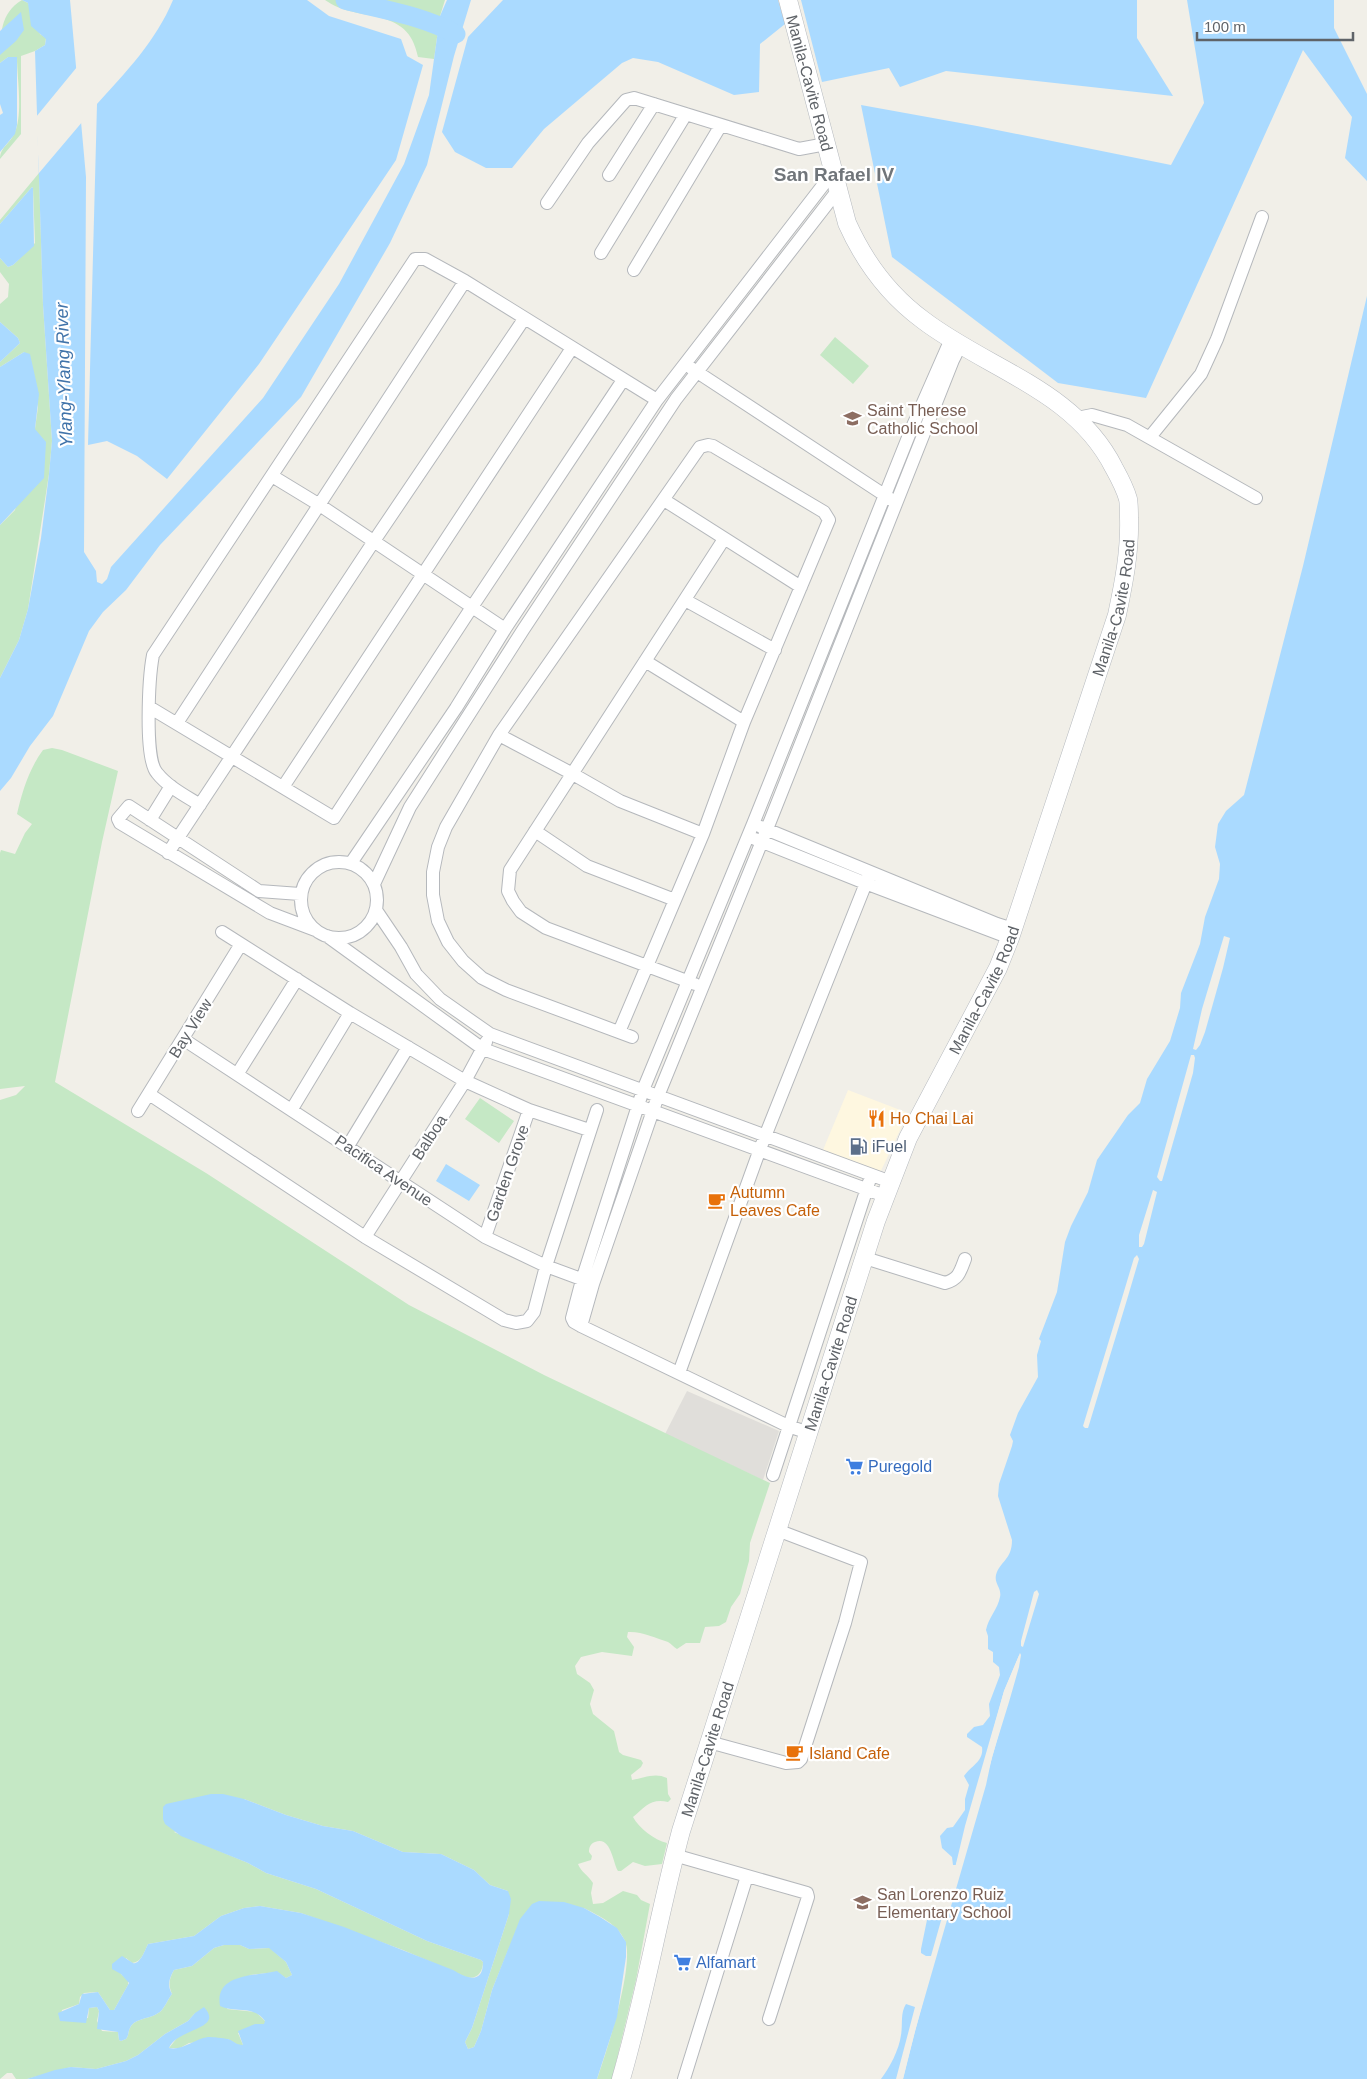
<svg xmlns="http://www.w3.org/2000/svg" width="1367" height="2079" viewBox="0 0 1367 2079" font-family="Helvetica,sans-serif">
<rect width="100%" height="100%" fill="#f1efe8"/>
<path fill="#fef7e0" d="M 848,1090 L 908,1113 L 880,1173 L 823,1150 Z"/>
<path fill="#e0deda" d="M 687,1391 L 779,1431 L 763,1480 L 665,1434 Z"/>
<path fill="#c5e8c5" d="M 22,0 L 28,3 L 40,34 L 46,38 L 45,45 L 35,51 L 21,56 L 21,134 L 0,159 C 0,147 11,143 15,132 C 23,113 17,78 17,57 L 8,57 L 0,63 C 0,35 0,13 22,0 Z
M 325,0 L 445,0 L 440,16 L 434,59 L 418,57 C 408,4 358,24 325,0 Z
M 39,173 L 43,305 L 52,441 L 49,474 L 28,609 L 19,640 L 0,678 L 0,525 L 15,510 L 35,429 L 38,407 L 24,352 L 0,367 L 0,362 L 20,343 L 18,338 L 0,322 L 0,304 L 8,297 L 9,284 L 0,272 L 0,258 L 8,267 L 13,265 L 35,243 L 33,188 L 32,187 L 0,224 L 0,220 Z
M 835,337 L 869,366 L 853,384 L 820,355 Z
M 52,748 L 62,750 L 118,771 L 102,842 L 55,1082 L 206,1173 L 409,1305 L 544,1375 L 770,1483 L 750,1543 L 749,1561 L 740,1594 L 731,1607 L 726,1622 L 719,1626 L 705,1627 L 700,1643 L 686,1643 L 677,1649 C 673,1647 672,1644 668,1642 C 656,1638 641,1631 628,1632 L 627,1637 L 634,1647 L 632,1656 L 602,1652 L 581,1657 L 575,1666 L 577,1674 L 590,1683 L 594,1690 L 590,1704 L 593,1714 L 614,1731 L 619,1752 L 623,1755 L 641,1760 L 643,1763 L 641,1767 L 631,1775 L 632,1780 C 644,1778 655,1772 667,1778 L 668,1794 L 671,1799 L 668,1802 C 651,1798 645,1807 633,1817 C 639,1828 654,1840 667,1843 L 662,1864 L 645,1866 L 633,1862 L 621,1871 L 618,1871 C 613,1863 611,1835 595,1842 C 590,1844 589,1848 589,1852 L 592,1856 L 591,1860 L 578,1864 C 581,1872 588,1875 593,1883 L 591,1893 L 593,1904 L 603,1903 L 623,1891 L 637,1895 L 641,1900 L 650,1904 L 636,1980 L 612,2079 L 597,2079 C 606,2054 635,1964 625,1941 C 618,1924 599,1916 584,1908 L 509,1948 L 492,1990 L 481,2031 L 474,2047 L 468,2049 L 465,2042 L 472,2028 L 509,1914 L 508,1891 L 490,1885 L 474,1870 L 441,1854 L 403,1852 L 353,1831 L 323,1826 L 286,1815 L 244,1799 L 174,1832 L 248,1863 L 266,1873 L 316,1889 L 427,1941 L 481,1960 L 483,1962 C 483,1973 476,1980 466,1977 L 403,1950 L 301,1913 L 260,1906 L 244,1908 L 221,1916 L 194,1936 L 148,1944 C 144,1952 142,1962 132,1963 L 126,1958 L 121,1974 L 128,1980 L 128,1985 L 114,2010 L 110,2010 L 98,1992 L 84,1993 L 80,1997 L 79,2004 L 62,2010 L 60,2021 L 88,2018 L 89,2008 L 97,2007 L 99,2011 L 97,2021 L 102,2031 L 118,2032 L 119,2040 L 121,2041 L 126,2039 C 129,2035 128,2032 130,2028 C 135,2017 151,2020 161,2011 C 165,2007 168,1999 172,1994 C 168,1985 169,1979 174,1970 L 192,1966 L 214,1948 L 224,1945 L 240,1945 L 249,1949 L 270,1948 L 286,1962 L 292,1975 L 286,1978 L 277,1972 L 250,1975 L 227,2009 L 256,2012 L 265,2021 L 265,2024 L 238,2033 L 243,2045 L 238,2045 L 228,2039 L 189,2043 L 180,2048 L 169,2048 L 177,2038 L 183,2034 L 195,2013 L 188,2021 L 165,2034 L 138,2055 L 126,2061 L 96,2069 L 71,2067 L 27,2079 L 16,2079 L 12,2073 L 7,2073 L 0,2079 L 0,1100 L 16,1095 L 25,1086 L 0,1089 L 0,853 L 1,850 L 15,854 L 25,833 L 32,824 L 17,814 C 22,792 29,769 43,750 Z
M 480,1098 L 514,1121 L 499,1143 L 465,1119 Z"/>
<path fill="#aadaff" d="M 22,0 L 70,0 L 86,177 L 84,552 L 96,571 L 97,582 L 102,584 L 107,579 L 111,567 L 263,398 L 339,284 L 404,164 L 429,95 L 440,16 L 447,0 L 471,0 L 454,56 L 427,165 L 390,243 L 301,397 L 160,545 L 126,590 L 103,612 L 89,631 L 53,716 L 30,746 L 11,778 L 0,791 L 0,678 L 19,640 L 28,609 L 41,538 L 49,474 L 52,441 L 43,305 L 35,51 L 45,45 L 46,39 L 31,26 L 28,3 Z
M 173,0 L 307,0 L 329,16 L 401,39 L 407,56 L 423,65 L 396,160 L 259,364 L 167,479 L 137,456 L 107,441 L 88,445 L 97,104 C 126,72 156,41 173,0 Z
M 503,0 L 778,0 L 785,24 L 760,44 L 759,92 L 734,95 L 658,62 L 633,58 L 622,63 L 544,129 L 512,168 L 486,168 L 455,152 L 442,132 L 468,37 Z
M 801,0 L 1137,0 L 1137,38 L 1173,96 L 946,71 L 900,87 L 889,68 L 822,82 Z
M 1187,0 L 1334,0 L 1334,28 L 1367,94 L 1367,181 L 1345,158 L 1352,117 L 1303,50 L 1146,398 L 1058,383 L 892,257 L 861,105 L 977,126 L 1171,165 L 1204,103 Z
M 21,12 L 24,30 L 16,41 L 0,55 L 0,31 Z
M 8,57 L 17,57 L 17,125 L 15,134 L 0,152 L 0,115 L 3,113 L 0,104 L 0,63 Z
M 32,187 L 33,188 L 34,246 L 13,265 L 8,267 L 0,258 L 0,224 Z
M 1367,296 L 1367,2079 L 903,2079 C 938,1936 984,1796 1020,1653 L 1004,1691 L 956,1865 L 953,1865 L 952,1857 L 942,1848 L 940,1836 L 947,1828 L 953,1827 L 965,1810 L 965,1799 L 969,1785 L 964,1776 C 972,1765 984,1761 982,1747 L 967,1737 L 967,1734 L 974,1727 L 983,1725 L 990,1716 L 989,1704 L 1000,1675 L 999,1667 L 993,1662 L 993,1652 L 988,1649 L 988,1636 L 986,1630 C 988,1618 998,1609 1000,1597 C 1002,1588 994,1584 996,1575 C 1000,1561 1012,1560 1012,1540 L 998,1496 L 999,1484 L 1012,1446 L 1013,1441 L 1010,1435 L 1018,1413 L 1038,1377 L 1037,1355 L 1041,1341 L 1039,1339 L 1057,1292 L 1065,1242 L 1071,1226 L 1088,1192 L 1097,1160 L 1128,1115 L 1140,1103 L 1147,1079 L 1170,1041 L 1180,1008 L 1181,993 L 1200,944 L 1205,917 L 1219,879 L 1220,864 L 1215,847 L 1218,824 L 1226,811 L 1244,795 L 1303,566 Z
M 0,322 L 18,338 L 20,343 L 0,362 Z
M 24,352 L 30,354 L 39,394 L 35,429 L 46,442 L 44,478 L 0,525 L 0,367 Z
M 446,1164 L 480,1185 L 469,1201 L 436,1181 Z
M 211,1794 L 223,1794 L 244,1799 L 286,1815 L 323,1826 L 353,1831 L 403,1852 L 441,1854 L 474,1870 L 490,1885 L 508,1891 L 511,1899 L 509,1914 L 472,2028 L 465,2042 L 468,2049 L 474,2047 L 481,2031 L 492,1990 L 520,1919 L 532,1904 L 539,1901 L 564,1902 L 584,1908 L 600,1917 L 617,1928 L 626,1942 L 626,1957 L 617,2017 L 597,2079 L 27,2079 L 55,2070 L 71,2067 L 96,2069 L 126,2061 L 138,2055 L 165,2034 L 188,2021 L 195,2013 L 204,2007 C 225,2030 177,2028 169,2048 C 182,2051 194,2039 208,2037 C 213,2037 223,2038 228,2039 C 234,2041 236,2045 243,2045 L 238,2031 L 255,2024 L 264,2024 L 265,2021 C 254,2005 235,2013 220,2006 C 214,1973 257,1976 277,1971 L 286,1978 L 292,1975 L 286,1962 L 269,1948 L 249,1949 L 240,1945 L 224,1945 L 214,1948 L 192,1966 L 174,1970 C 169,1979 167,1985 172,1994 C 168,1999 165,2007 161,2011 C 151,2020 135,2017 130,2028 C 128,2032 129,2035 126,2039 L 121,2041 L 119,2040 L 118,2032 L 97,2029 L 99,2011 L 97,2007 L 89,2008 L 86,2023 L 60,2021 L 58,2013 L 79,2004 L 82,1994 L 98,1992 L 110,2010 L 114,2010 L 129,1983 L 121,1974 L 112,1969 L 112,1964 L 122,1956 C 126,1958 129,1961 133,1963 C 140,1965 145,1950 148,1944 L 194,1936 L 221,1916 L 244,1908 L 260,1906 L 301,1913 L 344,1927 L 453,1970 C 465,1977 483,1986 483,1962 L 481,1960 L 427,1941 L 316,1889 L 266,1873 L 248,1863 L 181,1836 L 165,1824 L 163,1819 L 163,1807 L 166,1804 Z
M 941,1907 L 944,1910 L 931,1956 L 926,1956 L 921,1953 L 921,1949 L 928,1915 L 937,1918 Z
M 906,2004 L 915,2007 L 896,2079 L 881,2079 C 890,2067 899,2050 901,2035 C 903,2025 900,2013 906,2004 Z"/>
<path fill="#f1efe8" d="M 77,67 L 83,121 L 39,173 L 36,117 Z
M 1224,936 L 1230,938 L 1223,968 L 1205,1032 L 1200,1045 L 1196,1050 L 1193,1049 L 1202,1009 Z
M 1191,1055 L 1194,1055 L 1195,1058 L 1193,1073 L 1162,1181 L 1160,1181 L 1157,1177 Z
M 1153,1190 L 1157,1192 L 1144,1244 L 1142,1247 L 1139,1247 L 1139,1235 Z
M 1137,1255 L 1139,1259 L 1126,1303 L 1089,1425 L 1088,1428 L 1085,1428 L 1083,1426 L 1125,1288 L 1134,1258 Z
M 1037,1590 L 1039,1594 L 1023,1647 L 1021,1646 L 1021,1641 L 1034,1592 Z
M 1020,1653 L 1021,1655 L 1019,1667 L 1009,1702 L 992,1757 L 986,1785 L 915,2031 L 903,2079 L 900,2079 L 912,2030 L 983,1784 L 989,1756 L 1016,1666 L 993,1741 L 958,1866 L 955,1868 L 965,1826 L 1004,1691 Z"/>
<g fill="none" stroke-linecap="round" stroke-linejoin="round">
<path stroke="#aadaff" stroke-width="19" d="M 345,0 C 383,10 421,15 456,34"/>
<defs>
<path id="minor" d="M 609,175 L 654,104
M 547,203 L 588,143 L 626,100 L 634,98 L 799,149 L 826,144
M 601,253 L 686,114
M 634,270 L 721,125
M 691,368 L 892,500
M 1077,418 L 1092,415 L 1127,425 L 1256,498
M 1150,437 L 1201,374 L 1217,339 L 1262,217
M 272,476 L 318,504 L 505,629
M 664,500 L 801,587
M 685,600 L 775,650
M 645,661 L 744,722
M 149,707 L 334,818 L 472,607 L 623,380
M 177,723 L 465,281
M 499,735 L 571,773 L 620,801 L 703,834
M 283,787 L 572,348
M 200,805 C 186,796 168,787 157,773 C 144,759 149,676 153,655 L 415,259 L 425,259 L 465,281 L 657,400
M 150,820 L 171,786
M 761,827 L 997,924 L 1013,929
M 535,831 L 587,866 L 675,900
M 755,839 L 865,883 L 1010,938
M 168,853 L 374,541 L 524,319
M301 900a38 38 0 1 1 76 0a38 38 0 1 1-76 0Z
M 351,863 L 456,708 L 505,629 L 657,400 L 834,171
M 374,884 L 410,807 L 523,630 L 676,399 L 838,190
M 300,894 L 259,891 L 129,806 L 118,819 L 120,823 L 270,913 L 315,930
M 376,910 L 401,947 L 416,974 L 440,999 L 490,1034 L 891,1182
M 222,932 L 350,1013 L 465,1081 L 529,1110 L 589,1130
M 327,936 L 483,1049 L 885,1196
M 695,984 L 546,928 L 521,912 L 513,901 L 508,891 L 510,870 L 724,539
M 619,1032 L 703,834 L 744,722 L 829,520 L 824,512 L 713,446 L 708,445 L 700,447 L 499,735 L 446,827 L 438,847 L 433,872 L 433,895 L 438,921 L 448,942 L 463,961 L 482,978 L 506,990 L 632,1037
M 183,1039 L 485,1237 L 546,1266 L 589,1282
M 238,1073 L 297,979
M 149,1094 L 365,1237 L 504,1320 L 516,1323 L 527,1321 L 534,1312 L 546,1266 L 597,1110
M 292,1109 L 350,1013
M 138,1111 L 241,944
M 348,1146 L 408,1047
M 365,1237 L 465,1081 L 486,1042
M 485,1237 L 529,1110
M 865,1258 L 945,1283 C 959,1279 960,1272 965,1259
M 581,1326 L 593,1284 L 658,1096 L 767,829 L 953,360 L 961,344
M 679,1373 L 760,1149 L 870,873
M 809,1433 L 788,1426 L 581,1326 L 574,1322 L 572,1318 L 582,1280 L 643,1090 L 753,824 L 911,430 L 951,339
M 773,1475 L 869,1182
M 709,1742 L 786,1763 L 798,1762 L 801,1759 L 845,1623 L 861,1562 L 777,1530
M 674,1855 L 807,1893 L 808,1897 L 769,2019
M 684,2079 L 747,1876"/>
<g id="secondary">
<path id="s1" d="M 621,2079 C 645,1997 659,1913 681,1831 L 876,1221 L 908,1138 L 998,968 L 1010,938 L 1117,615 C 1124,582 1130,551 1129,518 C 1129,512 1129,504 1128,499 C 1125,488 1119,477 1114,468 C 1075,390 987,369 923,320 C 889,295 864,261 847,223 L 788,0"/>
</g>
</defs>
<use href="#minor" stroke="#b5b8bc" stroke-width="14"/>
<use href="#secondary" stroke="#b6babf" stroke-width="19"/>
<use href="#minor" stroke="#fff" stroke-width="12"/>
<use href="#secondary" stroke="#fff" stroke-width="18"/>
</g>
<defs>
<symbol id="school-bare" viewBox="-9 -9 18 18"><path d="M0-5L7-2L0 1L-7-2ZM-4 1L0 2.5L4 1V4Q0 6-4 4Z" fill="#8d6e63" stroke="#fff" stroke-width="2.5" paint-order="stroke"/></symbol>
<symbol id="restaurant-bare" viewBox="-9 -9 18 18"><path d="M-5-6h1v4h1v-4h1v4h1v-4h1v5L-1.5 .5V6h-2V.5L-5-1ZM5-6V6H3V1.5H1.5Q1.5-4 5-6Z" fill="#e8710a" stroke="#fff" stroke-width="2.5" paint-order="stroke"/></symbol>
<symbol id="fuel-bare" viewBox="-9 -9 18 18"><path d="M-5.5-6h7V0h2V4h1.3V-2.5L3-4.5l.8-.8L6-3V5H2.5V1h-1V6h-7ZM-4.2-4.7v3.2H.2V-4.7Z" fill="#5c6f8a" stroke="#fff" stroke-width="2.5" paint-order="stroke"/></symbol>
<symbol id="cafe-bare" viewBox="-9 -9 18 18"><path d="M-5.5-4.5H6V0H3Q3 3.5 0 3.5H-2.5Q-5.5 3.5-5.5 0ZM3-3.2v2h1.7v-2ZM-6 4.5H4V6H-6Z" fill="#e8710a" stroke="#fff" stroke-width="2.5" paint-order="stroke"/></symbol>
<symbol id="supermarket-bare" viewBox="-9 -9 18 18"><path d="M-6-5.5h2.5l.6 2H6L4.5 2H-2.5L-4.4-4H-6ZM-1.5 3.2a1.3 1.3 0 1 0 .1 0ZM3 3.2a1.3 1.3 0 1 0 .1 0Z" fill="#3f7fe0" stroke="#fff" stroke-width="2.5" paint-order="stroke"/></symbol>
</defs>
<g fill-rule="evenodd">
<use href="#school-bare" x="840" y="406" width="25" height="25"/>
<use href="#restaurant-bare" x="864" y="1106" width="25" height="25"/>
<use href="#fuel-bare" x="846" y="1134" width="25" height="25"/>
<use href="#cafe-bare" x="704" y="1188" width="25" height="25"/>
<use href="#supermarket-bare" x="842" y="1454" width="25" height="25"/>
<use href="#cafe-bare" x="782" y="1740" width="25" height="25"/>
<use href="#school-bare" x="850" y="1890" width="25" height="25"/>
<use href="#supermarket-bare" x="670" y="1950" width="25" height="25"/>
</g>
<g text-anchor="middle" stroke-width="4.5" stroke-linejoin="round" paint-order="stroke">
<g font-size="16" fill="#5f6368" stroke="#fff">
<text transform="translate(810 83) rotate(75)" y="6">Manila-Cavite Road</text>
<text dy="6" stroke="none"><textPath href="#s1" startOffset="1556">Manila-Cavite Road</textPath></text>
<text dy="6" stroke="none"><textPath href="#s1" startOffset="1151">Manila-Cavite Road</textPath></text>
<text transform="translate(190 1028) rotate(-58)" y="6">Bay View</text>
<text transform="translate(429 1137) rotate(-57)" y="6">Balboa</text>
<text transform="translate(384 1170) rotate(34)" y="6">Pacifica Avenue</text>
<text transform="translate(507 1173) rotate(-71)" y="6">Garden Grove</text>
<text dy="6" stroke="none"><textPath href="#s1" startOffset="746">Manila-Cavite Road</textPath></text>
<text dy="6" stroke="none"><textPath href="#s1" startOffset="341">Manila-Cavite Road</textPath></text>
</g>
<g font-size="16" fill="#785e54" stroke="#fff" text-anchor="start">
<text x="867" y="416">Saint Therese<tspan x="867" dy="18">Catholic School</tspan></text>
<text x="877" y="1900">San Lorenzo Ruiz<tspan x="877" dy="18">Elementary School</tspan></text>
</g>
<g font-size="16" fill="#c56008" stroke="#fff" text-anchor="start">
<text x="890" y="1124">Ho Chai Lai</text>
<text x="730" y="1198">Autumn<tspan x="730" dy="18">Leaves Cafe</tspan></text>
<text x="809" y="1759">Island Cafe</text>
</g>
<g font-size="16" fill="#4e5e75" stroke="#fff" text-anchor="start">
<text x="872" y="1152">iFuel</text>
</g>
<g font-size="16" fill="#366cbe" stroke="#fff" text-anchor="start">
<text x="868" y="1472">Puregold</text>
<text x="696" y="1968">Alfamart</text>
</g>
<g font-size="18" font-style="italic" fill="#4174aa" stroke="#fff">
<text transform="translate(64 375) rotate(-92)" y="6">Ylang-Ylang River</text>
</g>
<g font-size="19" font-weight="bold" fill="#70757a" stroke="#fff">
<text x="834" y="181">San Rafael IV</text>
</g>
</g>
<path d="M1197 32v8h156v-8" fill="none" stroke="#5f6368" stroke-width="2.5"/>
<text x="1204" y="32" font-size="15" fill="#5f6368" stroke="#ffffff" stroke-width="4" paint-order="stroke">100 m</text>
</svg>
